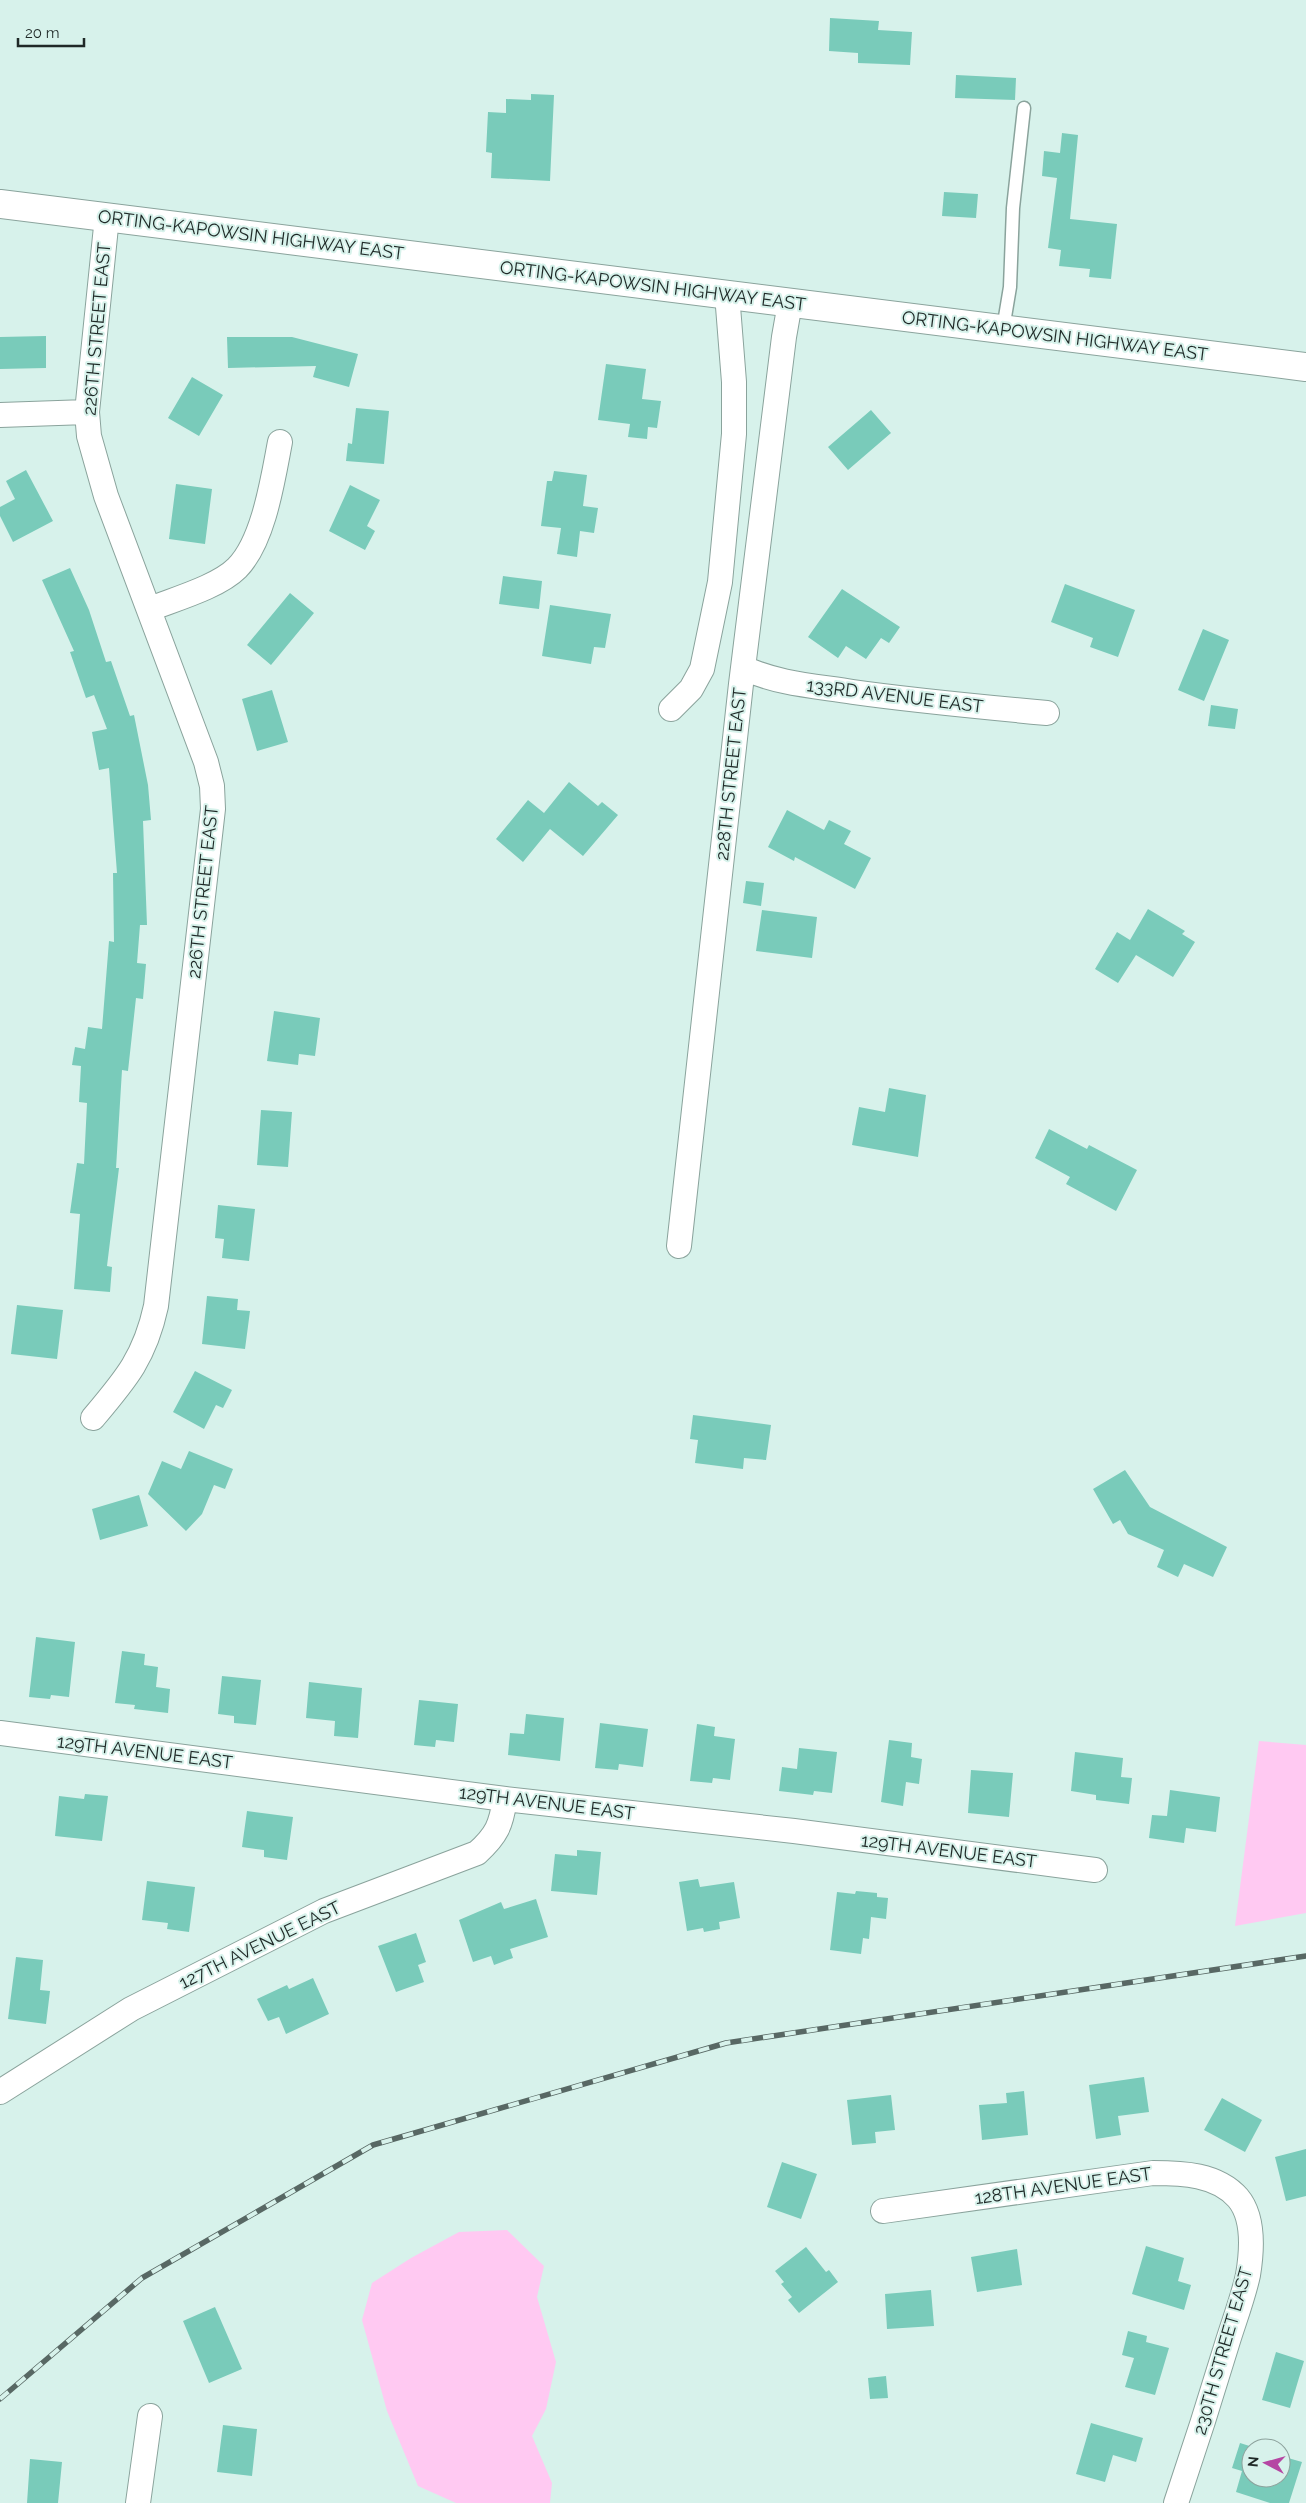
<svg xmlns="http://www.w3.org/2000/svg" width="1306" height="2503" viewBox="0 0 1306 2503" font-family="Raleway,sans-serif">
<rect width="100%" height="100%" fill="#d7f2eb"/>
<path fill="#ffc9f2" d="M 1259,1741 L 1306,1745 L 1306,1913 L 1235,1926 Z
M 507,2230 L 544,2266 L 537,2297 L 556,2362 L 546,2409 L 532,2436 L 552,2483 L 550,2503 L 456,2503 L 418,2486 L 387,2411 L 362,2320 L 372,2283 L 411,2258 L 459,2232 Z"/>
<path fill="#79cbba" d="M 830,18 L 879,21 L 878,30 L 912,32 L 910,65 L 858,63 L 858,53 L 829,51 Z
M 956,75 L 1016,78 L 1015,100 L 955,98 Z
M 531,94 L 554,95 L 550,181 L 491,178 L 492,153 L 486,152 L 488,112 L 506,113 L 506,99 L 531,100 Z
M 1062,133 L 1078,135 L 1070,219 L 1117,224 L 1111,279 L 1089,277 L 1090,269 L 1059,266 L 1061,250 L 1048,248 L 1057,178 L 1042,176 L 1044,151 L 1060,153 Z
M 944,192 L 978,194 L 976,218 L 942,216 Z
M 46,336 L 46,368 L 0,369 L 0,337 Z
M 227,337 L 292,337 L 358,354 L 349,387 L 313,377 L 316,366 L 228,368 Z
M 606,364 L 646,369 L 642,399 L 661,401 L 657,428 L 648,427 L 647,439 L 628,437 L 630,424 L 598,420 Z
M 192,377 L 223,395 L 199,436 L 168,418 Z
M 356,408 L 389,411 L 384,464 L 346,461 L 348,443 L 352,444 Z
M 871,410 L 891,433 L 848,470 L 828,447 Z
M 26,470 L 53,521 L 13,542 L 0,516 L 0,507 L 15,499 L 6,481 Z
M 554,471 L 587,475 L 583,506 L 598,508 L 594,533 L 580,531 L 577,557 L 557,554 L 561,528 L 541,526 L 547,481 L 552,481 Z
M 176,484 L 212,489 L 205,544 L 169,539 Z
M 350,485 L 380,500 L 367,526 L 375,531 L 365,550 L 329,531 Z
M 70,568 L 89,610 L 106,662 L 111,661 L 130,716 L 134,715 L 148,785 L 151,820 L 143,821 L 147,925 L 140,925 L 137,963 L 146,964 L 143,999 L 136,998 L 128,1071 L 122,1070 L 116,1168 L 119,1168 L 107,1266 L 112,1267 L 110,1292 L 74,1289 L 80,1214 L 70,1213 L 77,1163 L 84,1164 L 87,1103 L 79,1102 L 81,1066 L 72,1065 L 75,1047 L 85,1049 L 88,1027 L 102,1029 L 109,941 L 114,942 L 113,873 L 117,873 L 109,768 L 99,770 L 92,732 L 107,729 L 94,695 L 86,698 L 70,652 L 74,651 L 42,580 Z
M 503,576 L 542,581 L 539,609 L 499,604 Z
M 1065,584 L 1135,610 L 1118,657 L 1090,647 L 1093,638 L 1051,622 Z
M 842,589 L 900,627 L 889,643 L 881,638 L 866,659 L 846,646 L 838,658 L 808,637 Z
M 290,593 L 314,613 L 271,665 L 247,645 Z
M 550,605 L 611,614 L 605,648 L 594,647 L 591,664 L 542,656 Z
M 1203,629 L 1229,640 L 1204,701 L 1178,690 Z
M 272,690 L 288,742 L 257,751 L 242,699 Z
M 1211,705 L 1238,709 L 1235,729 L 1208,726 Z
M 569,782 L 598,806 L 602,802 L 618,815 L 583,856 L 550,829 L 523,862 L 496,839 L 528,800 L 544,813 Z
M 787,810 L 824,830 L 829,820 L 851,831 L 844,844 L 871,858 L 855,889 L 795,857 L 794,861 L 768,847 Z
M 746,881 L 764,883 L 761,906 L 743,903 Z
M 1148,909 L 1185,931 L 1182,934 L 1195,942 L 1173,977 L 1136,955 L 1118,983 L 1095,969 L 1117,932 L 1130,940 Z
M 762,910 L 817,917 L 812,958 L 756,951 Z
M 274,1011 L 320,1018 L 315,1056 L 299,1054 L 298,1065 L 267,1061 Z
M 889,1088 L 926,1095 L 918,1157 L 852,1145 L 859,1107 L 885,1112 Z
M 261,1110 L 292,1112 L 288,1167 L 257,1165 Z
M 1049,1129 L 1087,1149 L 1089,1145 L 1137,1170 L 1116,1211 L 1066,1184 L 1070,1177 L 1035,1158 Z
M 218,1205 L 255,1209 L 249,1261 L 222,1258 L 224,1239 L 215,1238 Z
M 207,1296 L 238,1299 L 237,1310 L 250,1311 L 245,1349 L 202,1344 Z
M 17,1305 L 63,1310 L 57,1359 L 11,1354 Z
M 195,1371 L 232,1390 L 223,1408 L 216,1405 L 204,1429 L 173,1412 Z
M 693,1415 L 771,1425 L 766,1460 L 744,1458 L 743,1469 L 695,1463 L 698,1440 L 690,1439 Z
M 189,1451 L 233,1469 L 225,1489 L 214,1485 L 202,1514 L 186,1531 L 148,1494 L 162,1461 L 181,1469 Z
M 1125,1470 L 1150,1507 L 1227,1547 L 1213,1577 L 1184,1564 L 1178,1577 L 1157,1567 L 1164,1550 L 1128,1534 L 1120,1520 L 1113,1524 L 1093,1489 Z
M 139,1495 L 148,1526 L 100,1540 L 92,1509 Z
M 36,1637 L 75,1642 L 69,1697 L 51,1695 L 50,1699 L 29,1697 Z
M 122,1651 L 145,1654 L 144,1665 L 158,1667 L 156,1687 L 170,1689 L 168,1713 L 134,1709 L 135,1705 L 115,1703 Z
M 222,1676 L 261,1680 L 256,1725 L 234,1723 L 234,1716 L 218,1714 Z
M 309,1682 L 362,1688 L 358,1738 L 334,1736 L 335,1721 L 306,1718 Z
M 419,1700 L 458,1704 L 454,1742 L 436,1740 L 435,1747 L 414,1745 Z
M 526,1714 L 564,1718 L 560,1761 L 508,1755 L 510,1733 L 524,1734 Z
M 600,1723 L 648,1729 L 643,1767 L 619,1764 L 618,1770 L 595,1768 Z
M 697,1724 L 715,1727 L 714,1736 L 735,1739 L 730,1780 L 713,1778 L 712,1783 L 690,1781 Z
M 889,1740 L 912,1743 L 911,1757 L 922,1759 L 919,1784 L 906,1782 L 903,1806 L 881,1802 Z
M 799,1748 L 837,1752 L 832,1793 L 814,1791 L 813,1795 L 779,1791 L 782,1767 L 797,1769 Z
M 1075,1752 L 1123,1758 L 1121,1777 L 1132,1778 L 1129,1804 L 1096,1800 L 1096,1795 L 1071,1791 Z
M 971,1770 L 1013,1773 L 1009,1817 L 968,1813 Z
M 1170,1790 L 1220,1797 L 1216,1832 L 1186,1828 L 1184,1843 L 1149,1838 L 1152,1815 L 1167,1816 Z
M 85,1794 L 108,1796 L 102,1841 L 55,1836 L 59,1796 L 84,1799 Z
M 247,1811 L 293,1817 L 287,1860 L 264,1857 L 264,1850 L 242,1847 Z
M 577,1850 L 601,1852 L 597,1895 L 551,1891 L 555,1854 L 577,1856 Z
M 698,1879 L 700,1887 L 734,1882 L 740,1918 L 719,1922 L 720,1929 L 704,1932 L 703,1928 L 687,1931 L 679,1882 Z
M 147,1881 L 195,1887 L 189,1932 L 167,1929 L 168,1923 L 142,1920 Z
M 856,1891 L 877,1893 L 877,1897 L 888,1898 L 886,1919 L 871,1917 L 869,1939 L 863,1938 L 861,1954 L 830,1950 L 837,1892 L 855,1894 Z
M 536,1899 L 548,1937 L 510,1949 L 513,1958 L 494,1965 L 491,1956 L 473,1962 L 459,1920 L 501,1902 L 504,1909 Z
M 416,1933 L 426,1962 L 418,1965 L 424,1982 L 396,1992 L 378,1946 Z
M 16,1957 L 43,1960 L 40,1990 L 50,1991 L 46,2024 L 8,2019 Z
M 313,1978 L 329,2014 L 286,2034 L 279,2017 L 268,2021 L 257,1999 L 287,1985 L 289,1989 Z
M 1144,2077 L 1149,2112 L 1118,2116 L 1121,2135 L 1096,2139 L 1089,2085 Z
M 1024,2091 L 1028,2135 L 982,2140 L 979,2105 L 1007,2103 L 1006,2093 Z
M 891,2095 L 895,2130 L 875,2132 L 876,2143 L 852,2145 L 847,2100 Z
M 1222,2098 L 1262,2120 L 1245,2152 L 1204,2130 Z
M 1306,2149 L 1306,2196 L 1286,2201 L 1275,2157 Z
M 782,2162 L 817,2174 L 801,2219 L 767,2207 Z
M 1146,2246 L 1184,2258 L 1178,2281 L 1191,2285 L 1184,2310 L 1132,2294 Z
M 806,2247 L 826,2272 L 829,2270 L 838,2282 L 799,2313 L 788,2300 L 792,2297 L 781,2284 L 784,2282 L 775,2271 Z
M 1017,2249 L 1022,2285 L 977,2292 L 971,2257 Z
M 931,2290 L 934,2326 L 887,2329 L 885,2294 Z
M 215,2307 L 242,2369 L 209,2383 L 183,2321 Z
M 1128,2331 L 1147,2336 L 1146,2342 L 1169,2348 L 1155,2395 L 1125,2387 L 1134,2358 L 1122,2355 Z
M 1276,2352 L 1304,2361 L 1290,2408 L 1262,2400 Z
M 886,2376 L 888,2398 L 870,2399 L 868,2378 Z
M 1091,2423 L 1143,2438 L 1136,2462 L 1113,2455 L 1105,2482 L 1076,2474 Z
M 223,2425 L 257,2429 L 252,2476 L 217,2472 Z
M 1240,2443 L 1256,2448 L 1251,2448 L 1251,2478 L 1281,2478 L 1281,2456 L 1302,2462 L 1289,2503 L 1270,2503 L 1236,2492 L 1242,2471 L 1232,2468 Z
M 30,2459 L 62,2462 L 58,2503 L 27,2503 Z"/>
<g fill="none" stroke-linecap="round" stroke-linejoin="round">
<defs>
<path id="lane" d="M 1003,329 L 1010,287 L 1013,208 L 1024,108"/>
<path id="street" d="M 0,415 L 87,412
M 150,609 C 175,599 218,587 237,568 C 264,541 273,478 280,442
M 744,668 C 778,684 816,686 853,692 C 917,701 982,707 1047,713
M 671,709 L 691,689 L 702,669 L 720,582 L 734,434 L 734,382 L 727,294
M 679,1246 L 741,684 L 784,337 L 790,303
M 93,1418 C 126,1379 145,1357 156,1306 L 213,809 L 212,786 L 206,762 L 106,496 L 89,436 L 87,412 L 107,217
M 0,1733 L 505,1799 L 794,1831 L 1095,1870
M 0,2092 L 131,2009 L 324,1911 L 477,1853 C 497,1835 501,1825 505,1799
M 883,2211 L 1153,2173 C 1182,2173 1217,2174 1238,2198 C 1254,2217 1252,2251 1248,2275 C 1243,2298 1234,2321 1227,2344 C 1211,2397 1194,2450 1176,2503
M 138,2503 L 150,2416"/>
<path id="secondary" d="M 0,204 L 1306,367"/>
</defs>
<use href="#lane" stroke="#8aa39c" stroke-width="15"/>
<use href="#street" stroke="#8aa39c" stroke-width="26"/>
<use href="#secondary" stroke="#8aa39c" stroke-width="30"/>
<use href="#lane" stroke="#fff" stroke-width="12"/>
<use href="#street" stroke="#fff" stroke-width="24"/>
<use href="#secondary" stroke="#fff" stroke-width="28"/>
<defs>
<path id="rail" d="M 0,2399 L 142,2278 L 373,2145 L 726,2043 L 1306,1956"/>
</defs>
<use href="#rail" stroke="#586864" stroke-width="5.5"/>
<use href="#rail" stroke="#d7f2eb" stroke-width="4" stroke-dasharray="11" stroke-linecap="butt"/>
</g>
<g text-anchor="middle" stroke-width="4" stroke-linejoin="round" paint-order="stroke">
<g font-size="18" fill="#1f2927" stroke="#d7f2eb">
<text transform="translate(251 235) rotate(7)" y="6">ORTING-KAPOWSIN HIGHWAY EAST</text>
<text transform="translate(653 286) rotate(7)" y="6">ORTING-KAPOWSIN HIGHWAY EAST</text>
<text transform="translate(97 329) rotate(-85)" y="6">226TH STREET EAST</text>
<text transform="translate(1055 336) rotate(7)" y="6">ORTING-KAPOWSIN HIGHWAY EAST</text>
<text transform="translate(895 696) rotate(7)" y="6">133RD AVENUE EAST</text>
<text transform="translate(731 774) rotate(-84)" y="6">228TH STREET EAST</text>
<text transform="translate(203 892) rotate(-84)" y="6">226TH STREET EAST</text>
<text transform="translate(145 1752) rotate(7)" y="6">129TH AVENUE EAST</text>
<text transform="translate(547 1803) rotate(7)" y="6">129TH AVENUE EAST</text>
<text transform="translate(949 1851) rotate(7)" y="6">129TH AVENUE EAST</text>
<text transform="translate(260 1945) rotate(-26)" y="6">127TH AVENUE EAST</text>
<text transform="translate(1063 2186) rotate(-8)" y="6">128TH AVENUE EAST</text>
<text transform="translate(1223 2351) rotate(-74)" y="6">230TH STREET EAST</text>
</g>
</g>
<g transform="translate(1266 2463) rotate(276)"><circle r="24" fill="#d7f2eb" stroke="#8da29d"/>
<path d="M0-4L9 19L0 12L-9 19Z" fill="#b546a3"/>
<text y="-8" font-size="14" font-weight="bold" text-anchor="middle" fill="#1f2927">N</text>
</g>
<path d="M18 38v8h66v-8" fill="none" stroke="#1f2927" stroke-width="2.5"/>
<text x="25" y="38" font-size="15" fill="#1f2927" stroke="#d7f2eb" stroke-width="4" paint-order="stroke">20 m</text>
</svg>
